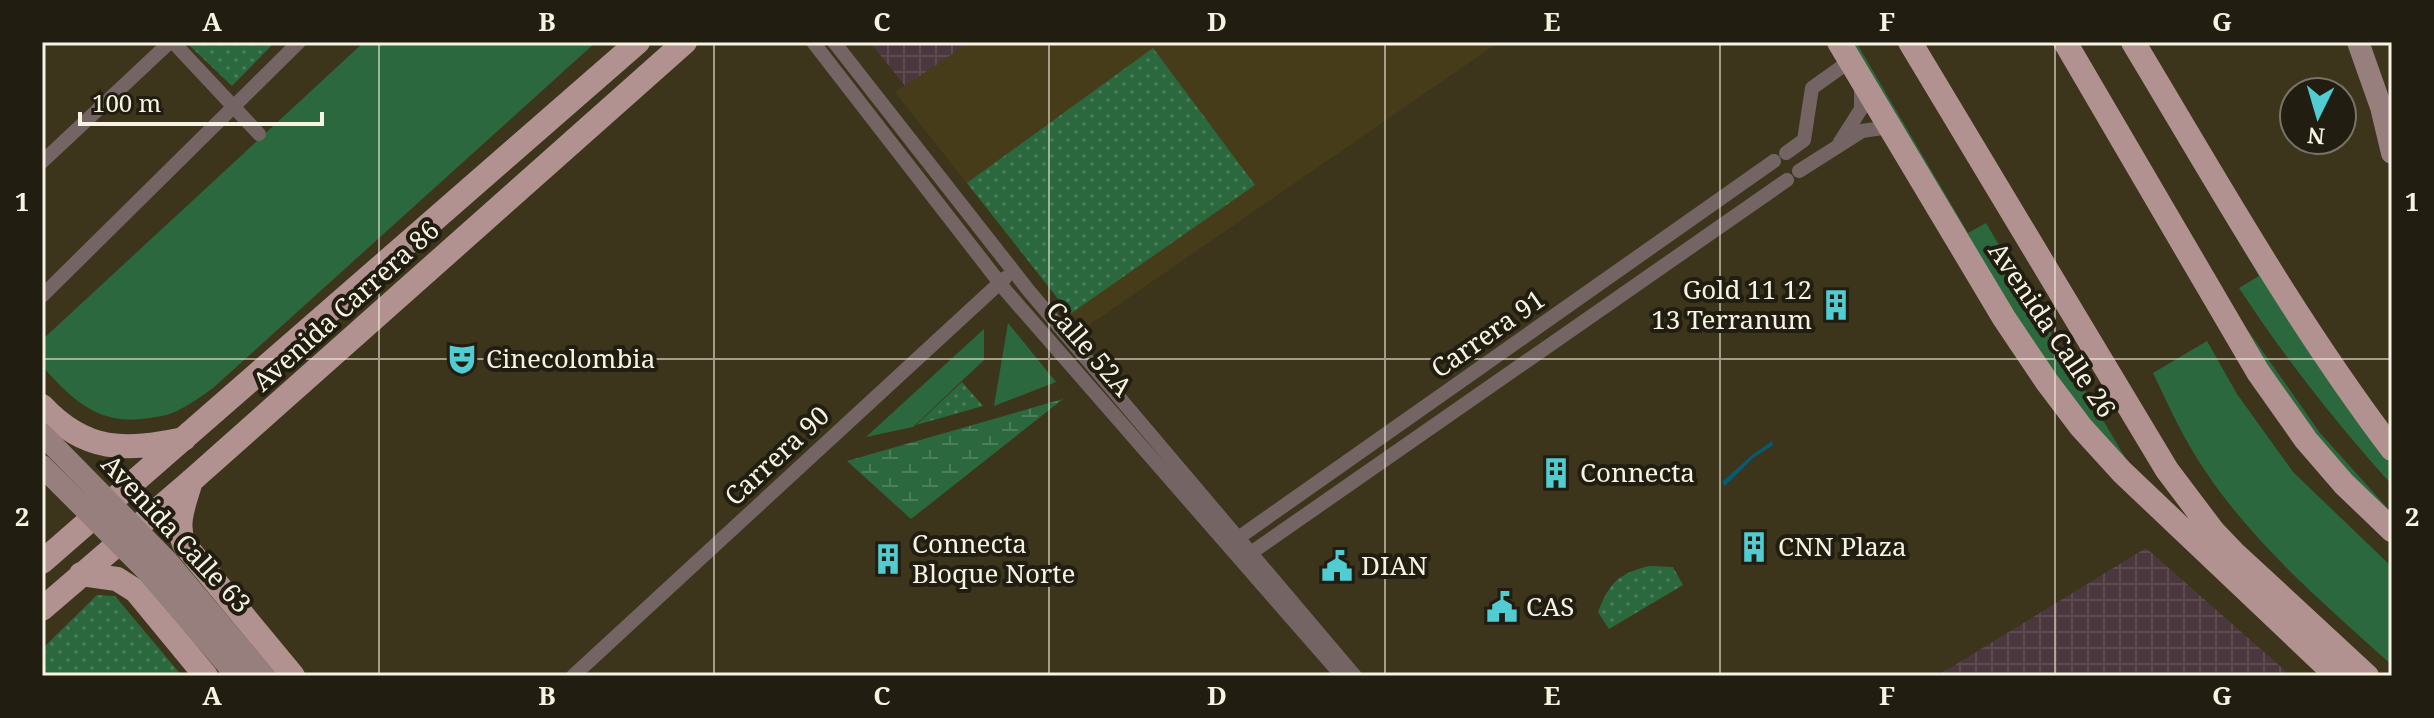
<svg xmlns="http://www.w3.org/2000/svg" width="2434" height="718" viewBox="0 0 2434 718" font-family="'Noto Serif',serif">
<defs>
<pattern id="industrial-grid" width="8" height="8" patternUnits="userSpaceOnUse" patternTransform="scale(2)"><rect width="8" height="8" fill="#4b373e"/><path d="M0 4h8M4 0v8" fill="none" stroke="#5d4b50"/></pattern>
<pattern id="wetland-marsh" width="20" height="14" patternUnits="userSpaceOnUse" patternTransform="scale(2)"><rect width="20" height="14" fill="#2c683e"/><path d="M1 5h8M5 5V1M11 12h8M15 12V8" fill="none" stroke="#4b7e5a"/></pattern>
<pattern id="park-dots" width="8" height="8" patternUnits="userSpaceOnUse" patternTransform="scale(2)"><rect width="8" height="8" fill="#2c683e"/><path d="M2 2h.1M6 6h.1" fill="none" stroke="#4b7e5a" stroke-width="1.8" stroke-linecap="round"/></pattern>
</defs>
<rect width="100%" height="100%" fill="#3d351b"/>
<path fill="#463c19" d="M 970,42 L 1499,42 L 1082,330 L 895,92 Z"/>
<path fill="url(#industrial-grid)" d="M 870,42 L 970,42 L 905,86 Z
M 2146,548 L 2291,676 L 1937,676 Z"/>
<path fill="#2c683e" d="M 364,42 L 596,42 L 213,388 C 202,396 189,405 177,411 C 166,416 152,418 141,419 C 96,424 70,397 42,366 L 42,340 Z
M 1849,42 L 1856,42 L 1968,233 L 1986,223 L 2142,486 L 2025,338 Z
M 2120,42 L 2127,42 L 2392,460 L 2392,485 C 2336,423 2285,358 2239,288 L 2259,276 Z
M 1008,323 L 1056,382 L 994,406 Z
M 984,329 L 984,360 L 913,427 L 866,437 Z
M 2247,329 L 2320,433 L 2392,513 L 2392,522 L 2296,416 Z
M 2207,341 L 2237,394 L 2293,472 L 2392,567 L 2392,665 C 2321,601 2245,537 2195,455 C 2179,429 2166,400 2153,373 Z"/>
<path fill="url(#wetland-marsh)" d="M 1063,399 L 911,519 L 847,461 Z"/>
<path fill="url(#park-dots)" d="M 186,42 L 275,42 L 232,86 Z
M 1153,48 L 1255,185 L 1070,314 L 967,183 Z
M 962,382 L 983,406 L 916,425 Z
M 1649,566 L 1673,567 L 1683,585 L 1609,629 L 1598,612 C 1610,582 1618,574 1649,566 Z
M 97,595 L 115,596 L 182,676 L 42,676 L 42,649 Z"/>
<path fill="#035b74" d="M 1772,441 L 1773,445 L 1753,458 L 1725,486 L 1722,482 L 1751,456 Z"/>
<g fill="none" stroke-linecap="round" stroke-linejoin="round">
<path stroke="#746564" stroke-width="14" d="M 173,42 L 259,134
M 813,42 L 1006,291 L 1342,676
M 834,42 L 1029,291 L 1355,676
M 1840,142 L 1861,109 L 1861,85
M 1786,153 L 1804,140 L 1812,88 L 1850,61
M 42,162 L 170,42
M 1799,171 L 1862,131 L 1889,127
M 42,296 L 299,42
M 1231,543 L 1774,161
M 1245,557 L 1787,180
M 573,676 L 1005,278"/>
<path stroke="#967f7d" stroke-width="22" d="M 2358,42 L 2381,107 L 2392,153"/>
<path stroke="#b19290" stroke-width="24" d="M 1839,42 L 2004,318 L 2047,382 L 2081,427 L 2122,472 L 2337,676
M 1910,42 L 2167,470 L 2213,531 L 2234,553 L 2367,676
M 2065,42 L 2258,372 L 2306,440 L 2344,484 L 2392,530
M 2133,42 C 2216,180 2295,321 2392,449
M 42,406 C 86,453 125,451 184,439
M 191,481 C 185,502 175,523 184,544 L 293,676
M 42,562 L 638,42
M 81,574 L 117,579 L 136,591 L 206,676
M 42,609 L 191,481 L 685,42"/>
<path stroke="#967f7d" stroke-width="22" d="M 42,434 L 168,562 L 264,676
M 42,466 L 148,572 L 237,676"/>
</g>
<path fill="none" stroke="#f7f3e3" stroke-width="2" stroke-opacity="0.55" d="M 379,42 L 379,676M 714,42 L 714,676M 1049,42 L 1049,676M 1385,42 L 1385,676M 1720,42 L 1720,676M 2055,42 L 2055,676M 42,359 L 2392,359"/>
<defs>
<symbol id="building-bare" viewBox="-9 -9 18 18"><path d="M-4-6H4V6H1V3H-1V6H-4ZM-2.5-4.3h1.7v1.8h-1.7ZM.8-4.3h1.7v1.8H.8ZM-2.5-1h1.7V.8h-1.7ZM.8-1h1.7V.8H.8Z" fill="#51ccd2" stroke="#211d11" stroke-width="2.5" paint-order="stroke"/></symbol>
<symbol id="theatre-bare" viewBox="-9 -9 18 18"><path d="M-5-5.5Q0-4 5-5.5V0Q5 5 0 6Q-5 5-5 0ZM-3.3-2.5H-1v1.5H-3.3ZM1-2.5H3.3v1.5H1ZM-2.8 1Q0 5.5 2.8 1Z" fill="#51ccd2" stroke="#211d11" stroke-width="2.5" paint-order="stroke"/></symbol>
<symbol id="civic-bare" viewBox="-9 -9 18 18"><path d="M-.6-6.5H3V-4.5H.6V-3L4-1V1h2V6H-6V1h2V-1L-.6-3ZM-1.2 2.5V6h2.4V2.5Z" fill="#51ccd2" stroke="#211d11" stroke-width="2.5" paint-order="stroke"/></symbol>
</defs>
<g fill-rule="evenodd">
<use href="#building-bare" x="1814" y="283" width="44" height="44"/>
<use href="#theatre-bare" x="440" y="337" width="44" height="44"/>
<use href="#building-bare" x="1534" y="451" width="44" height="44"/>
<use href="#building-bare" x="1732" y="525" width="44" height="44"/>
<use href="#building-bare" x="866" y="537" width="44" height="44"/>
<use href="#civic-bare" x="1315" y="544" width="44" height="44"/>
<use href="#civic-bare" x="1480" y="585" width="44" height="44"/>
</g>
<g text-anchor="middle" stroke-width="8" stroke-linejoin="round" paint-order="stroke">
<g font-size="26" fill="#f7f3e3" stroke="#211d11" text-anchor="start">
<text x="1812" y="299" text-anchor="end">Gold 11 12<tspan x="1812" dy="30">13 Terranum</tspan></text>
<text x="486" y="368">Cinecolombia</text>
<text x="1580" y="482">Connecta</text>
<text x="912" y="553">Connecta<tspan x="912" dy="30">Bloque Norte</tspan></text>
<text x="1778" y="556">CNN Plaza</text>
<text x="1361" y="575">DIAN</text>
<text x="1526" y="616">CAS</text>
</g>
<g font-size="26" fill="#f7f3e3" stroke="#211d11">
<text transform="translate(346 306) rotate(-42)" y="9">Avenida Carrera 86</text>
<text transform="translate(2052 330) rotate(56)" y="9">Avenida Calle 26</text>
<text transform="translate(1488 334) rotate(-35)" y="9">Carrera 91</text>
<text transform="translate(1089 349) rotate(49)" y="9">Calle 52A</text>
<text transform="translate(777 456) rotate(-43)" y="9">Carrera 90</text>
<text transform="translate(176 534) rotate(47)" y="9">Avenida Calle 63</text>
</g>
</g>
<rect width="2434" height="718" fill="none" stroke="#211d11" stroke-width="88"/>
<g transform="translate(2318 116) rotate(185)"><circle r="38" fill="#211d11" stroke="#777365" stroke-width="2"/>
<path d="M0-6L14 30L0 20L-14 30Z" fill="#51ccd2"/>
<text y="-12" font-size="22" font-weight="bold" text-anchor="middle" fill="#f7f3e3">N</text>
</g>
<path d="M80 112v12h242v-12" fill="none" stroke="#f7f3e3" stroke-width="4"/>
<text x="92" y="112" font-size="24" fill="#f7f3e3" stroke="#211d11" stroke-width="6" paint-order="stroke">100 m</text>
<rect x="44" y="44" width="2346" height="630" fill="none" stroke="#f7f3e3" stroke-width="3"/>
<g font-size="26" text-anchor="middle" font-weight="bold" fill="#f7f3e3">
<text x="212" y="31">A</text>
<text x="547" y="31">B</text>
<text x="882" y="31">C</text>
<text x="1217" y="31">D</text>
<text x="1552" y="31">E</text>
<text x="1887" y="31">F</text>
<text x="2222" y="31">G</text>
<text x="22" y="211">1</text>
<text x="2412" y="211">1</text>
<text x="22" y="526">2</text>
<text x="2412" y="526">2</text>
<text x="212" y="705">A</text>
<text x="547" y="705">B</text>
<text x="882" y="705">C</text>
<text x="1217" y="705">D</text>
<text x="1552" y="705">E</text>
<text x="1887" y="705">F</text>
<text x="2222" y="705">G</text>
</g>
</svg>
